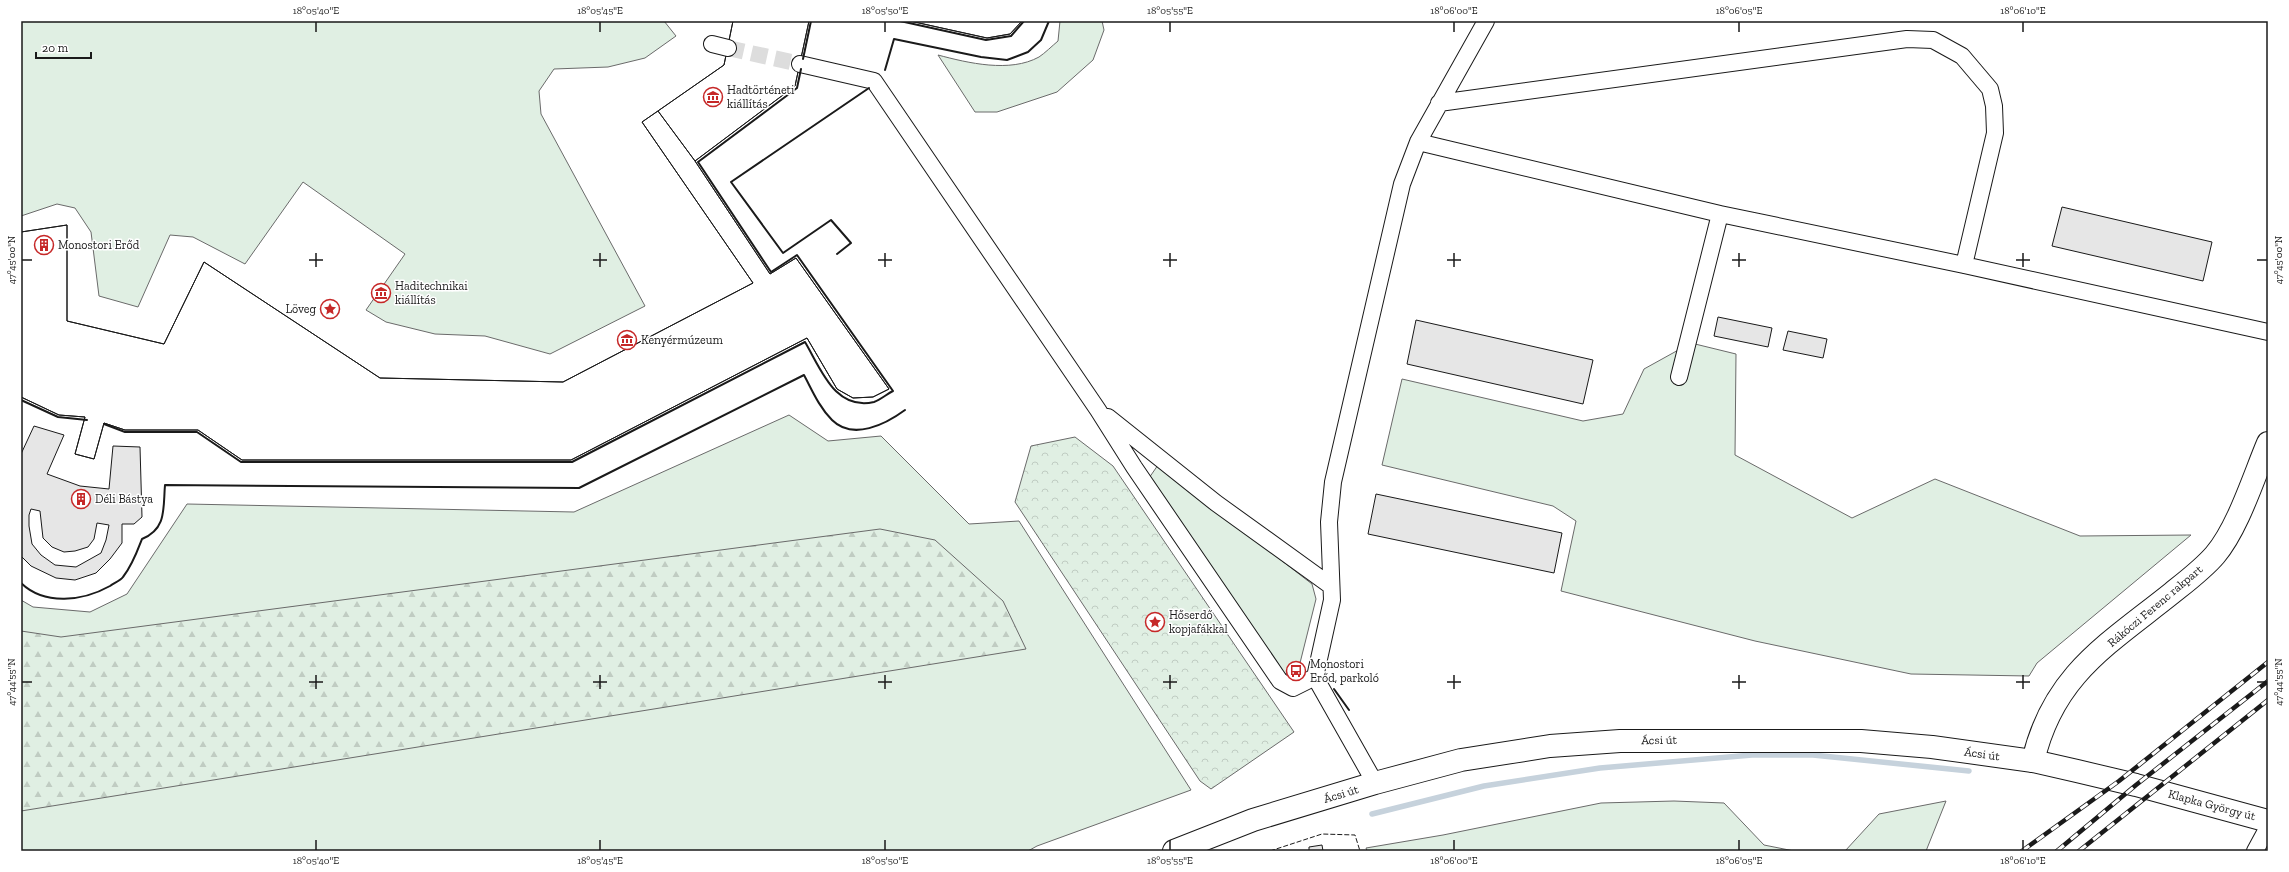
<svg xmlns="http://www.w3.org/2000/svg" width="2289" height="872" viewBox="0 0 2289 872" font-family="'Zilla Slab',serif">
<defs>
<pattern id="forest-firs" width="22" height="20" patternUnits="userSpaceOnUse"><rect width="22" height="20" fill="#e0efe3"/><path d="M5 1l3.5 6h-7zM16 11l3.5 6h-7z" fill="#c0ccc2"/></pattern>
<pattern id="park-crowns" width="20" height="18" patternUnits="userSpaceOnUse"><rect width="20" height="18" fill="#e0efe3"/><path d="M2 6a3 3 0 1 1 6 0M12 15a3 3 0 1 1 6 0" fill="none" stroke="#c0ccc2"/></pattern>
</defs>
<rect width="100%" height="100%" fill="#fff"/>
<path fill="#e0efe3" stroke="#6a6a6a" d="M 21,21 L 664,21 L 676,36 L 645,58 L 608,67 L 554,69 L 539,91 L 541,114 L 645,306 L 550,354 L 485,336 L 435,334 L 386,322 L 366,310 L 405,254 L 303,182 L 245,264 L 193,237 L 170,235 L 138,307 L 99,296 L 91,232 L 75,208 L 57,204 L 21,216 Z
M 1060,21 L 1102,21 L 1104,30 L 1093,60 L 1057,92 L 997,112 L 975,112 L 938,55 C 968,63 1010,73 1039,57 C 1045,53 1052,46 1058,41 Z
M 1691,343 L 1736,354 L 1735,455 L 1852,518 L 1935,479 L 2080,536 L 2191,535 L 2037,663 L 2029,676 L 1911,674 L 1755,641 L 1561,591 L 1576,521 L 1553,506 L 1382,465 L 1402,379 L 1583,421 L 1623,414 L 1644,369 Z
M 789,415 L 828,441 L 881,436 L 969,524 L 1019,521 L 1191,790 L 1037,846 L 1028,851 L 21,851 L 21,600 L 33,607 L 90,612 L 127,594 L 187,504 L 574,512 Z
M 1158,465 L 1312,584 L 1316,599 L 1300,663 L 1286,674 L 1280,671 L 1149,478 Z
M 1674,801 L 1724,803 L 1764,845 L 1794,851 L 1367,851 L 1366,848 L 1443,835 L 1601,803 Z
M 1946,801 L 1926,851 L 1845,851 L 1879,814 Z"/>
<path fill="url(#forest-firs)" stroke="#6a6a6a" d="M 880,529 L 935,540 L 1003,601 L 1026,649 L 21,811 L 21,631 L 61,637 Z"/>
<path fill="url(#park-crowns)" stroke="#6a6a6a" d="M 1075,437 L 1113,466 L 1294,732 L 1211,789 L 1200,781 L 1015,502 L 1031,446 Z"/>
<g fill="none" stroke-linecap="round" stroke-linejoin="round">
<path stroke="#c6d2dc" stroke-width="5.5" d="M 1372,814 L 1484,786 L 1600,768 L 1752,755 L 1813,755 L 1969,771"/>
</g>
<path fill="#e6e6e6" stroke="#1a1a1a" fill-rule="evenodd" d="M 733,21 L 809,21 L 795,86 L 695,161 L 658,111 L 724,65 Z
M 733,21 L 809,21 L 795,86 L 695,161 L 770,274 L 796,258 L 889,389 L 873,397 L 853,398 L 837,389 L 807,338 L 571,460 L 242,460 L 198,430 L 125,430 L 104,423 L 94,459 L 75,454 L 85,417 L 59,415 L 21,397 L 21,232 L 67,225 L 67,321 L 164,344 L 204,262 L 380,378 L 563,382 L 753,283 L 642,122 L 724,65 Z
M 910,21 L 1022,21 L 1010,34 L 987,38 Z
M 910,21 L 1022,21 L 1010,34 L 987,38 Z
M 658,111 L 695,161 L 770,274 L 796,258 L 889,389 L 873,397 L 853,398 L 837,389 L 807,338 L 571,460 L 242,460 L 198,430 L 125,430 L 104,423 L 94,459 L 75,454 L 85,417 L 59,415 L 21,397 L 21,232 L 67,225 L 67,321 L 164,344 L 204,262 L 380,378 L 563,382 L 753,283 L 642,122 Z
M 2062,207 L 2212,242 L 2203,281 L 2052,246 Z
M 1718,317 L 1772,328 L 1768,347 L 1714,336 Z
M 1416,320 L 1593,360 L 1583,404 L 1407,364 Z
M 1788,331 L 1827,339 L 1823,358 L 1783,350 Z
M 34,426 L 64,435 L 47,474 L 80,486 L 109,489 L 113,446 L 140,447 L 142,517 L 134,524 L 122,524 L 122,543 L 110,559 L 96,573 L 75,580 L 56,578 L 31,566 L 21,556 L 21,454 ZM 31,509 L 40,511 L 43,538 L 52,547 L 64,552 L 75,551 L 88,547 L 94,539 L 97,523 L 109,525 L 106,540 L 101,553 L 76,567 L 55,565 L 41,555 L 32,544 L 29,526 L 29,515 Z
M 1376,494 L 1562,533 L 1554,573 L 1368,534 Z
M 1322,845 L 1323,851 L 1309,851 L 1309,847 Z"/>
<g fill="none" stroke-linecap="round" stroke-linejoin="round">
<path stroke="#ddd" stroke-width="16" stroke-dasharray="16 8" stroke-linecap="butt" d="M 728,48 L 800,64"/>
<defs>
<path id="street" d="M 712,44 L 728,48
M 800,64 L 874,81 L 1098,410 L 1134,467 L 1280,681 L 1293,688 L 1315,677
M 1439,103 L 1907,39 L 1933,40 L 1962,56 L 1990,89 L 1994,106 L 1995,133 L 1964,265
M 1418,142 L 1720,214 L 1964,265 L 2268,332
M 1679,377 L 1720,214
M 1108,417 L 1216,503 L 1331,586
M 1375,783 L 1315,677 L 1332,600 L 1329,522 L 1333,482 L 1402,184 L 1418,142 L 1486,21
M 2255,851 L 2268,827"/>
<path id="secondary" d="M 2033,761 C 2053,675 2107,645 2172,593 C 2187,581 2203,569 2215,555 C 2238,528 2254,476 2268,443"/>
<path id="primary" d="M 1174,851 L 1253,820 L 1375,783 L 1461,760 L 1550,746 L 1620,741 L 1861,741 L 1932,747 L 2033,761 L 2077,771 L 2136,785 L 2268,821"/>
</defs>
<use href="#street" stroke="#1a1a1a" stroke-width="18"/>
<use href="#secondary" stroke="#1a1a1a" stroke-width="24"/>
<use href="#primary" stroke="#1a1a1a" stroke-width="24"/>
<use href="#street" stroke="#fff" stroke-width="16"/>
<use href="#secondary" stroke="#fff" stroke-width="22"/>
<use href="#primary" stroke="#fff" stroke-width="22"/>
<defs>
<path id="rail" d="M 2022,851 L 2119,781 L 2268,662
M 2057,851 L 2136,785 L 2268,681
M 2079,851 L 2268,700"/>
</defs>
<use href="#rail" stroke="#1a1a1a" stroke-width="4.5"/>
<use href="#rail" stroke="#fff" stroke-width="3" stroke-dasharray="9" stroke-linecap="butt"/>
<path stroke="#1a1a1a" stroke-width="1" stroke-dasharray="5 2" stroke-linecap="butt" d="M 1270,851 L 1322,834 L 1355,835 L 1360,851"/>
<path stroke="#1a1a1a" stroke-width="2" d="M 900,21 L 986,40 L 1011,36 L 1024,21
M 803,59 L 811,21
M 885,70 L 894,39 L 981,57 L 1007,60 L 1028,52 L 1041,40 L 1049,21
M 837,254 L 851,243 L 831,220 L 783,253 L 731,182 L 869,88
M 21,400 L 58,417 L 87,420
M 104,424 L 125,432 L 197,432 L 241,462 L 572,462 L 805,342 C 821,369 835,411 874,402 C 880,400 887,394 893,391 L 797,255 L 771,272 L 698,162 L 797,88 L 801,69
M 21,583 C 45,606 83,601 110,586 C 114,583 120,581 123,577 C 132,566 137,552 142,539 C 167,529 163,508 165,485 L 579,488 L 804,375 C 812,390 819,407 832,420 C 853,441 886,424 905,410
M 1334,689 L 1349,710"/>
</g>
<path fill="none" stroke="#1a1a1a" stroke-width="1.5" d="M 316,22 L 316,32M 600,22 L 600,32M 885,22 L 885,32M 1170,22 L 1170,32M 1454,22 L 1454,32M 1739,22 L 1739,32M 2023,22 L 2023,32M 316,253 L 316,267M 600,253 L 600,267M 885,253 L 885,267M 1170,253 L 1170,267M 1454,253 L 1454,267M 1739,253 L 1739,267M 2023,253 L 2023,267M 22,260 L 32,260M 309,260 L 323,260M 593,260 L 607,260M 878,260 L 892,260M 1163,260 L 1177,260M 1447,260 L 1461,260M 1732,260 L 1746,260M 2016,260 L 2030,260M 2257,260 L 2267,260M 316,675 L 316,689M 600,675 L 600,689M 885,675 L 885,689M 1170,675 L 1170,689M 1454,675 L 1454,689M 1739,675 L 1739,689M 2023,675 L 2023,689M 22,682 L 32,682M 309,682 L 323,682M 593,682 L 607,682M 878,682 L 892,682M 1163,682 L 1177,682M 1447,682 L 1461,682M 1732,682 L 1746,682M 2016,682 L 2030,682M 2257,682 L 2267,682M 316,840 L 316,850M 600,840 L 600,850M 885,840 L 885,850M 1170,840 L 1170,850M 1454,840 L 1454,850M 1739,840 L 1739,850M 2023,840 L 2023,850"/>
<defs>
<symbol id="museum-ring" viewBox="-11 -11 22 22"><circle r="9.5" fill="#fff" stroke="#c62828" stroke-width="1.5"/><path d="M0-6L6-3V-2H-6V-3ZM-5-1h2V3h-2ZM-1-1h2V3h-2ZM3-1h2V3H3ZM-6 4H6V6H-6Z" fill="#c62828"/></symbol>
<symbol id="building-ring" viewBox="-11 -11 22 22"><circle r="9.5" fill="#fff" stroke="#c62828" stroke-width="1.5"/><path d="M-4-6H4V6H1V3H-1V6H-4ZM-2.5-4.3h1.7v1.8h-1.7ZM.8-4.3h1.7v1.8H.8ZM-2.5-1h1.7V.8h-1.7ZM.8-1h1.7V.8H.8Z" fill="#c62828"/></symbol>
<symbol id="sight-ring" viewBox="-11 -11 22 22"><circle r="9.5" fill="#fff" stroke="#c62828" stroke-width="1.5"/><path d="M0-6L1.8-2.2L6-1.7L2.9 1.2L3.7 5.4L0 3.3L-3.7 5.4L-2.9 1.2L-6-1.7L-1.8-2.2Z" fill="#c62828"/></symbol>
<symbol id="bus-ring" viewBox="-11 -11 22 22"><circle r="9.5" fill="#fff" stroke="#c62828" stroke-width="1.5"/><path d="M-5-6H5V4H4V6H2V4H-2V6H-4V4H-5ZM-3.5-4V0h7V-4ZM-3.5 1.2v1.5H-2V1.2ZM2 1.2v1.5H3.5V1.2Z" fill="#c62828"/></symbol>
</defs>
<g fill-rule="evenodd">
<use href="#museum-ring" x="702" y="86" width="22" height="22"/>
<use href="#building-ring" x="33" y="234" width="22" height="22"/>
<use href="#museum-ring" x="370" y="282" width="22" height="22"/>
<use href="#sight-ring" x="319" y="298" width="22" height="22"/>
<use href="#museum-ring" x="616" y="329" width="22" height="22"/>
<use href="#building-ring" x="70" y="488" width="22" height="22"/>
<use href="#sight-ring" x="1144" y="611" width="22" height="22"/>
<use href="#bus-ring" x="1285" y="660" width="22" height="22"/>
</g>
<g text-anchor="middle" stroke-width="3" stroke-linejoin="round" paint-order="stroke">
<g font-size="12" fill="#1a1a1a" stroke="#fff" text-anchor="start">
<text x="727" y="94">Hadtörténeti<tspan x="727" dy="14">kiállítás</tspan></text>
<text x="58" y="249">Monostori Erőd</text>
<text x="395" y="290">Haditechnikai<tspan x="395" dy="14">kiállítás</tspan></text>
<text x="316" y="313" text-anchor="end">Löveg</text>
<text x="641" y="344">Kenyérmúzeum</text>
<text x="95" y="503">Déli Bástya</text>
<text x="1169" y="619">Hőserdő<tspan x="1169" dy="14">kopjafákkal</tspan></text>
<text x="1310" y="668">Monostori<tspan x="1310" dy="14">Erőd, parkoló</tspan></text>
</g>
<g font-size="12" fill="#1a1a1a" stroke="#fff">
<text transform="translate(2155 606) rotate(-40)" y="4">Rákóczi Ferenc rakpart</text>
<text transform="translate(1659 740) rotate(-1)" y="4">Ácsi út</text>
<text transform="translate(1982 754) rotate(8)" y="4">Ácsi út</text>
<text transform="translate(1341 794) rotate(-17)" y="4">Ácsi út</text>
<text transform="translate(2212 805) rotate(15)" y="4">Klapka György út</text>
</g>
</g>
<rect width="2289" height="872" fill="none" stroke="#ffffff" stroke-width="44"/>
<path d="M36 52v6h55v-6" fill="none" stroke="#1a1a1a" stroke-width="2"/>
<text x="42" y="52" font-size="12" fill="#1a1a1a" stroke="#ffffff" stroke-width="3" paint-order="stroke">20 m</text>
<rect x="22" y="22" width="2245" height="828" fill="none" stroke="#1a1a1a" stroke-width="1.5"/>
<g font-size="10" text-anchor="middle" fill="#1a1a1a">
<text x="316" y="14">18°05'40"E</text>
<text x="600" y="14">18°05'45"E</text>
<text x="885" y="14">18°05'50"E</text>
<text x="1170" y="14">18°05'55"E</text>
<text x="1454" y="14">18°06'00"E</text>
<text x="1739" y="14">18°06'05"E</text>
<text x="2023" y="14">18°06'10"E</text>
<text transform="translate(11 260) rotate(-90)" y="4">47°45'00"N</text>
<text transform="translate(2278 260) rotate(-90)" y="4">47°45'00"N</text>
<text transform="translate(11 682) rotate(-90)" y="4">47°44'55"N</text>
<text transform="translate(2278 682) rotate(-90)" y="4">47°44'55"N</text>
<text x="316" y="864">18°05'40"E</text>
<text x="600" y="864">18°05'45"E</text>
<text x="885" y="864">18°05'50"E</text>
<text x="1170" y="864">18°05'55"E</text>
<text x="1454" y="864">18°06'00"E</text>
<text x="1739" y="864">18°06'05"E</text>
<text x="2023" y="864">18°06'10"E</text>
</g>
</svg>
